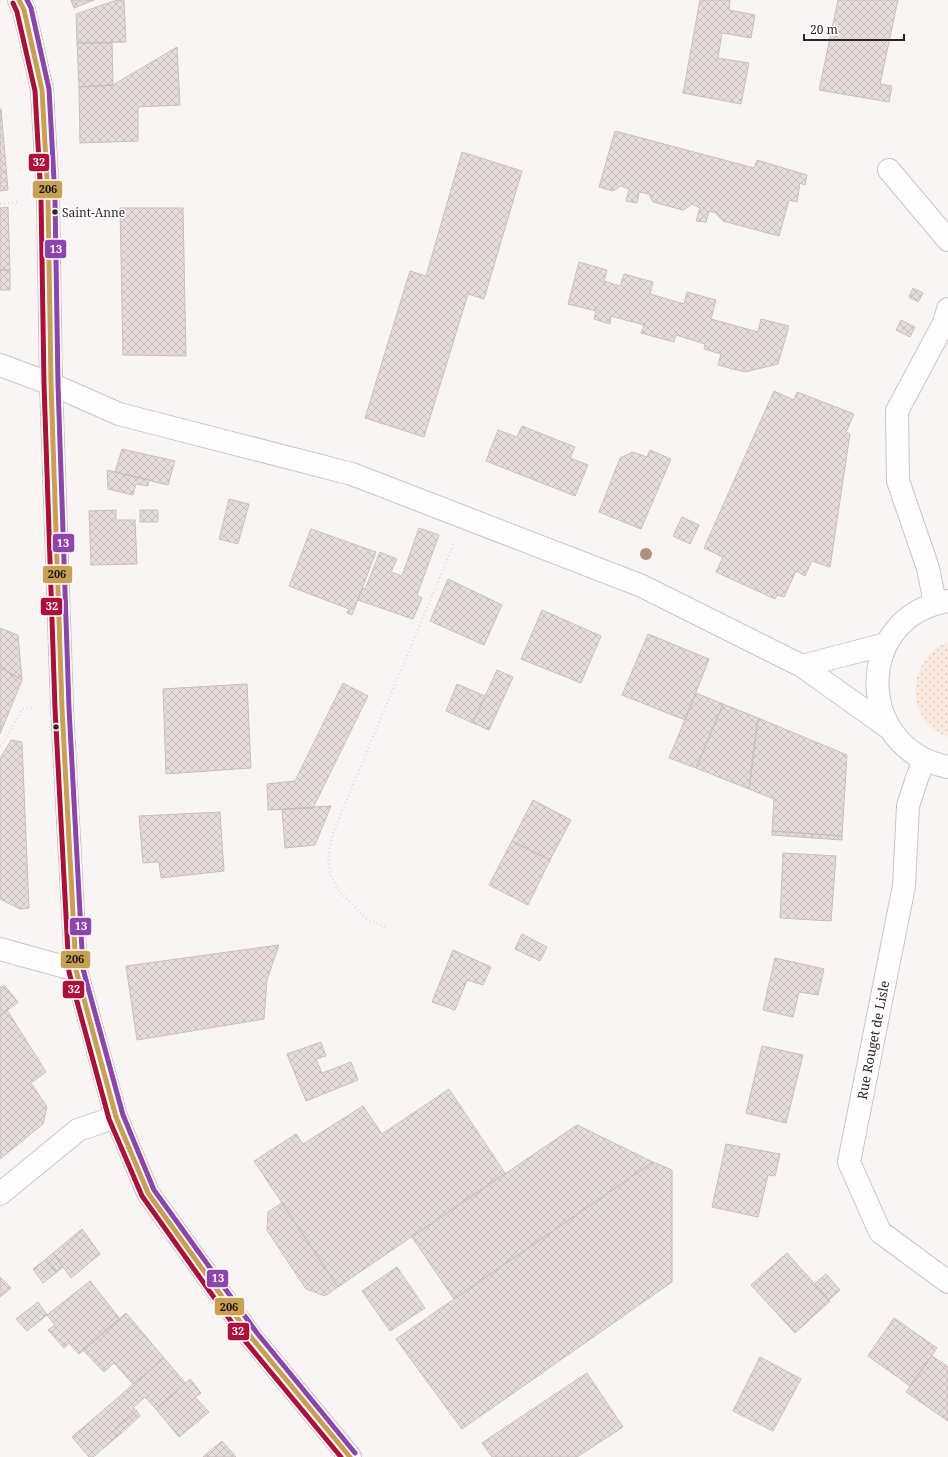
<svg xmlns="http://www.w3.org/2000/svg" width="948" height="1457" viewBox="0 0 948 1457" font-family="'Noto Serif',serif">
<defs>
<pattern id="grass-dots" width="8" height="8" patternUnits="userSpaceOnUse"><rect width="8" height="8" fill="#fbeae0"/><path d="M2 2h.1M6 6h.1" fill="none" stroke="#d8c8c0" stroke-width="1.8" stroke-linecap="round"/></pattern>
<pattern id="building-cross-hatch" width="8" height="8" patternUnits="userSpaceOnUse"><rect width="8" height="8" fill="#e6dcdb"/><path d="M0 0l8 8M0 8l8-8" fill="none" stroke="#c6bcbc"/></pattern>
</defs>
<rect width="100%" height="100%" fill="#faf5f5"/>
<path fill="url(#grass-dots)" d="M 948,642 L 948,737 C 903,721 906,659 948,642 Z"/>
<path fill="url(#building-cross-hatch)" stroke="#c8bfbd" d="M 71,0 L 94,0 L 74,8 Z
M 117,0 L 124,0 L 126,42 L 77,43 L 76,14 Z
M 700,0 L 730,0 L 729,10 L 755,15 L 751,38 L 722,33 L 718,58 L 749,63 L 741,104 L 683,93 Z
M 838,0 L 898,0 L 880,84 L 892,86 L 889,102 L 819,90 Z
M 77,43 L 112,43 L 113,85 L 79,87 Z
M 177,47 L 180,105 L 138,107 L 138,141 L 80,143 L 79,87 L 113,85 Z
M 0,109 L 1,109 L 8,190 L 0,191 Z
M 615,131 L 754,168 L 757,160 L 807,175 L 805,185 L 800,183 L 797,202 L 789,200 L 779,236 L 723,221 L 716,213 L 709,211 L 706,222 L 696,221 L 700,208 L 692,204 L 683,210 L 653,202 L 649,194 L 639,192 L 637,203 L 626,201 L 629,189 L 621,186 L 613,191 L 599,187 Z
M 462,152 L 522,171 L 484,299 L 468,294 L 424,437 L 365,418 L 410,271 L 426,276 Z
M 8,207 L 10,270 L 0,270 L 0,208 Z
M 120,208 L 183,208 L 186,356 L 123,355 Z
M 579,262 L 607,270 L 604,281 L 620,286 L 624,274 L 653,282 L 650,294 L 684,304 L 687,292 L 716,300 L 711,319 L 758,332 L 761,319 L 789,326 L 778,364 L 745,372 L 718,365 L 721,354 L 704,349 L 705,344 L 676,335 L 674,342 L 641,333 L 644,325 L 611,316 L 610,324 L 594,319 L 596,311 L 568,304 Z
M 0,270 L 10,270 L 10,290 L 0,290 Z
M 913,288 L 923,293 L 918,302 L 909,297 Z
M 901,320 L 915,327 L 910,337 L 896,330 Z
M 774,391 L 794,400 L 797,392 L 854,414 L 846,432 L 850,434 L 830,567 L 812,561 L 805,576 L 796,571 L 784,597 L 777,595 L 775,599 L 716,572 L 723,557 L 704,548 Z
M 522,426 L 575,447 L 570,458 L 588,465 L 575,496 L 486,461 L 498,430 L 517,437 Z
M 122,449 L 175,461 L 168,485 L 115,472 Z
M 650,450 L 671,459 L 641,529 L 599,512 L 620,458 L 633,452 L 647,457 Z
M 107,470 L 149,480 L 148,486 L 136,484 L 133,495 L 108,489 Z
M 229,499 L 249,504 L 238,544 L 219,539 Z
M 116,510 L 116,520 L 135,520 L 137,564 L 91,565 L 89,511 Z
M 140,510 L 158,510 L 158,522 L 140,522 Z
M 682,517 L 699,525 L 690,544 L 673,536 Z
M 419,528 L 439,535 L 417,595 L 422,598 L 413,619 L 358,600 L 362,588 L 365,589 L 380,552 L 397,559 L 391,572 L 402,576 Z
M 311,529 L 376,552 L 352,615 L 347,613 L 349,609 L 289,586 Z
M 448,579 L 502,605 L 484,645 L 430,621 Z
M 542,610 L 601,636 L 581,683 L 521,659 Z
M 0,628 L 18,635 L 22,680 L 0,667 Z
M 648,634 L 709,659 L 685,720 L 622,695 Z
M 0,667 L 22,680 L 0,734 Z
M 497,670 L 513,677 L 489,730 L 473,723 Z
M 343,683 L 368,696 L 313,808 L 268,810 L 267,784 L 295,781 Z
M 247,684 L 251,768 L 166,774 L 163,689 Z
M 457,684 L 485,696 L 473,723 L 446,711 Z
M 696,693 L 723,704 L 696,768 L 669,758 Z
M 723,704 L 758,718 L 749,789 L 696,768 Z
M 758,718 L 847,755 L 842,836 L 772,831 L 774,799 L 749,789 Z
M 11,740 L 22,742 L 29,908 L 20,909 L 0,899 L 0,759 Z
M 533,800 L 571,820 L 550,860 L 512,841 Z
M 331,806 L 315,845 L 285,848 L 282,809 Z
M 220,812 L 224,871 L 161,878 L 159,862 L 143,863 L 139,816 Z
M 772,831 L 842,836 L 842,840 L 772,835 Z
M 512,841 L 550,860 L 528,905 L 489,885 Z
M 783,853 L 836,856 L 831,921 L 780,918 Z
M 522,934 L 547,947 L 540,961 L 515,949 Z
M 279,945 L 267,980 L 264,1019 L 137,1040 L 126,966 Z
M 453,950 L 491,967 L 483,985 L 467,980 L 455,1010 L 432,1002 Z
M 775,958 L 824,969 L 818,995 L 799,992 L 793,1017 L 763,1010 Z
M 4,985 L 18,1002 L 0,1016 L 0,986 L 1,988 Z
M 7,1010 L 46,1072 L 31,1083 L 47,1107 L 43,1124 L 0,1159 L 0,1016 Z
M 321,1042 L 326,1056 L 316,1059 L 322,1073 L 351,1062 L 358,1080 L 306,1101 L 287,1054 Z
M 762,1046 L 803,1055 L 786,1123 L 746,1113 Z
M 449,1089 L 505,1173 L 338,1287 L 254,1161 L 296,1134 L 303,1144 L 363,1106 L 382,1134 Z
M 577,1125 L 653,1162 L 454,1299 L 412,1237 Z
M 726,1144 L 780,1154 L 775,1176 L 768,1175 L 758,1217 L 712,1207 Z
M 653,1162 L 672,1170 L 672,1282 L 462,1429 L 396,1339 Z
M 282,1203 L 338,1287 L 325,1296 L 306,1289 L 267,1230 L 268,1212 Z
M 82,1229 L 100,1254 L 71,1278 L 53,1253 Z
M 53,1253 L 63,1267 L 57,1272 L 46,1259 Z
M 787,1253 L 830,1301 L 795,1333 L 751,1285 Z
M 46,1259 L 57,1272 L 43,1283 L 33,1269 Z
M 397,1267 L 425,1308 L 390,1331 L 362,1291 Z
M 826,1274 L 840,1290 L 829,1300 L 814,1284 Z
M 0,1277 L 11,1288 L 0,1297 Z
M 90,1281 L 120,1319 L 79,1354 L 69,1343 L 64,1348 L 48,1330 L 55,1325 L 47,1315 Z
M 38,1302 L 47,1315 L 27,1331 L 16,1319 Z
M 126,1313 L 164,1358 L 133,1384 L 114,1363 L 104,1372 L 83,1350 Z
M 894,1318 L 937,1348 L 910,1386 L 868,1356 Z
M 932,1356 L 948,1367 L 948,1421 L 906,1392 Z
M 760,1357 L 801,1379 L 773,1431 L 733,1411 Z
M 164,1358 L 185,1383 L 156,1409 L 145,1397 L 133,1408 L 137,1411 L 113,1431 L 118,1436 L 93,1457 L 89,1457 L 72,1437 Z
M 587,1373 L 623,1427 L 577,1457 L 492,1457 L 482,1443 Z
M 190,1379 L 201,1393 L 195,1397 L 209,1412 L 179,1437 L 156,1409 Z
M 137,1411 L 140,1416 L 118,1436 L 113,1431 Z
M 222,1441 L 236,1457 L 203,1457 Z"/>
<g fill="none" stroke-linecap="round" stroke-linejoin="round">
<defs>
<path id="street" d="M 889,170 L 948,240
M 51,384 L 119,414 L 352,474 L 642,586 L 802,666
M 948,601 C 854,616 854,749 948,767
M 935,603 L 928,568 L 898,481 L 897,411 L 944,323 L 948,309
M 886,644 L 802,666 L 889,728
M 924,760 L 917,778 L 908,806 L 904,886 L 849,1162 L 880,1232 L 948,1282
M 0,949 L 76,970
M 0,1194 L 78,1130 L 116,1117"/>
<path id="secondary" d="M 0,365 L 51,384"/>
<path id="primary" d="M 19,0 L 24,10 L 42,90 L 48,198 L 51,384 L 62,708 L 76,970 L 116,1117 L 148,1193 L 251,1337 L 350,1457"/>
</defs>
<use href="#street" stroke="#ccc3c4" stroke-width="24"/>
<use href="#secondary" stroke="#ccc3c4" stroke-width="24"/>
<use href="#primary" stroke="#ccc3c4" stroke-width="24"/>
<path stroke="#dedcdc" stroke-width="2.5" stroke-dasharray="1 3" stroke-linecap="butt" d="M 0,204 L 19,202
M 0,746 L 4,742 L 22,709 L 34,708
M 385,927 L 365,918 L 339,891 L 331,876 L 328,855 L 333,833 L 454,543"/>
<use href="#street" stroke="#fefefe" stroke-width="22"/>
<use href="#secondary" stroke="#fefefe" stroke-width="22"/>
<use href="#primary" stroke="#fefefe" stroke-width="22"/>
<defs>
<path id="bus-1" d="M 19,0 L 24,10 L 42,90 L 48,198 L 51,384 L 62,708 L 76,970 L 116,1117 L 148,1193 L 251,1337 L 350,1457"/>
<path id="bus-2" d="M 13,3 L 17,12 L 35,91 L 41,198 L 44,384 L 55,708 L 69,972 L 109,1119 L 142,1196 L 245,1341 L 341,1457"/>
<path id="bus-3" d="M 27,0 L 31,8 L 49,89 L 55,198 L 58,384 L 69,708 L 83,969 L 123,1115 L 154,1190 L 257,1333 L 355,1453"/>
</defs>
<use href="#bus-1" stroke="#fff" stroke-width="8"/>
<use href="#bus-2" stroke="#fff" stroke-width="8"/>
<use href="#bus-3" stroke="#fff" stroke-width="8"/>
<use href="#bus-1" stroke="#c9a052" stroke-width="5"/>
<use href="#bus-2" stroke="#ad0e3a" stroke-width="5"/>
<use href="#bus-3" stroke="#8e44ad" stroke-width="5"/>
</g>
<circle fill="#ab917e" cx="646" cy="554" r="6"/>
<g fill="#312325" stroke="#fff" stroke-width="1.5">
<circle cx="55" cy="212" r="3.5"/>
<circle cx="56" cy="727" r="3.5"/>
</g>
<g text-anchor="middle" stroke-width="3" stroke-linejoin="round" paint-order="stroke">
<g font-size="12" fill="#312325" stroke="#fff" text-anchor="start">
<text x="62" y="217">Saint-Anne</text>
</g>
<g font-size="13" fill="#312325" stroke="#fff">
<text transform="translate(873 1040) rotate(-79)" y="5">Rue Rouget de Lisle</text>
</g>
</g>
<g stroke="#fff" stroke-width="1.5">
<rect x="28" y="153" width="22" height="19" rx="4" fill="#ad0e3a"/>
<rect x="32" y="180" width="31" height="19" rx="4" fill="#c9a052"/>
<rect x="44" y="239" width="23" height="20" rx="4" fill="#8e44ad"/>
<rect x="52" y="533" width="23" height="20" rx="4" fill="#8e44ad"/>
<rect x="42" y="565" width="31" height="19" rx="4" fill="#c9a052"/>
<rect x="40" y="597" width="23" height="19" rx="4" fill="#ad0e3a"/>
<rect x="69" y="917" width="23" height="19" rx="4" fill="#8e44ad"/>
<rect x="60" y="950" width="31" height="19" rx="4" fill="#c9a052"/>
<rect x="62" y="980" width="23" height="19" rx="4" fill="#ad0e3a"/>
<rect x="206" y="1269" width="23" height="19" rx="4" fill="#8e44ad"/>
<rect x="214" y="1297" width="31" height="19" rx="4" fill="#c9a052"/>
<rect x="227" y="1322" width="23" height="19" rx="4" fill="#ad0e3a"/>
</g>
<g font-size="11" text-anchor="middle" font-weight="bold" fill="#fff">
<text x="39" y="166">32</text>
<text x="56" y="253">13</text>
<text x="63" y="547">13</text>
<text x="52" y="610">32</text>
<text x="81" y="930">13</text>
<text x="74" y="993">32</text>
<text x="218" y="1282">13</text>
<text x="238" y="1335">32</text>
</g>
<g font-size="11" text-anchor="middle" font-weight="bold" fill="#111">
<text x="48" y="193">206</text>
<text x="57" y="578">206</text>
<text x="75" y="963">206</text>
<text x="229" y="1311">206</text>
</g>
<path d="M804 34v6h100v-6" fill="none" stroke="#312325" stroke-width="2"/>
<text x="810" y="34" font-size="12" fill="#312325" stroke="#ffffff" stroke-width="3" paint-order="stroke">20 m</text>
</svg>
